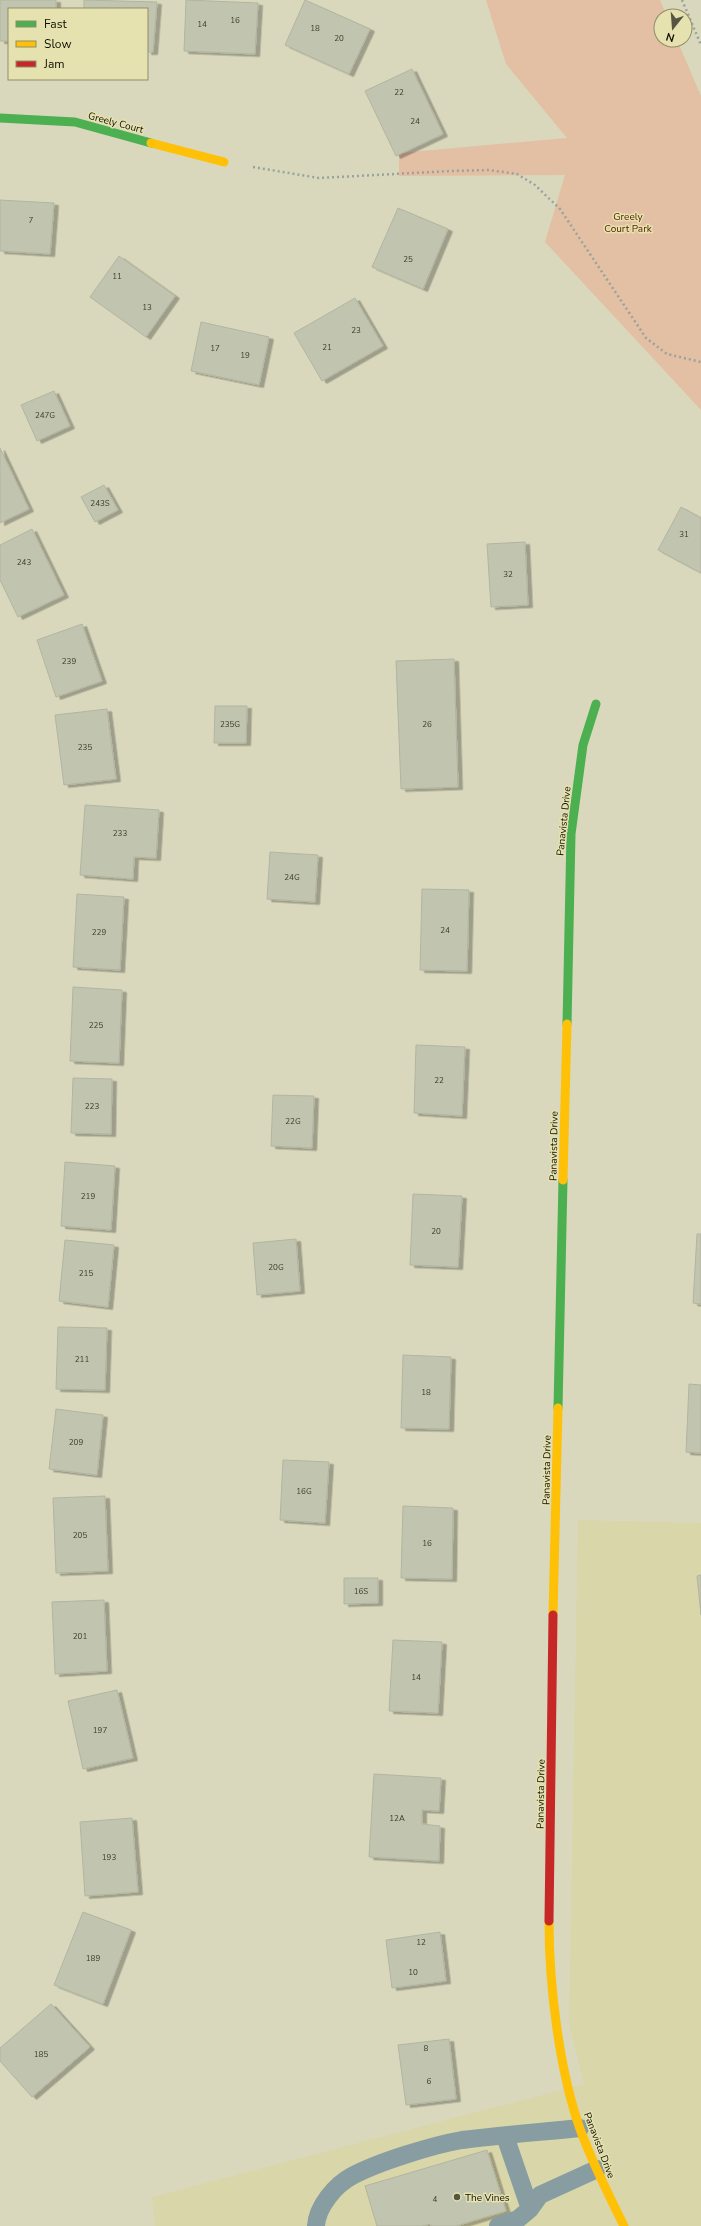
<svg xmlns="http://www.w3.org/2000/svg" width="701" height="2226" viewBox="0 0 701 2226" font-family="'Nunito Sans',sans-serif">
<defs>
<filter id="shadow"><feDropShadow dx="4.5" dy="2.5" stdDeviation="0" flood-color="#0004"/></filter>
</defs>
<rect width="100%" height="100%" fill="#d9d8bc"/>
<path fill="#d9d6aa" d="M 578,1520 L 701,1523 L 701,2226 L 155,2226 L 152,2197 L 584,2084 L 569,2025 Z"/>
<path fill="#e3bfa3" d="M 486,0 L 660,0 L 667,16 L 661,16 L 661,40 L 677,40 L 701,96 L 701,410 L 545,242 L 565,175 L 399,176 L 399,153 L 567,138 L 506,64 Z"/>
<path fill="#c1c4af" stroke="#b2b59f" filter="url(#shadow)" d="M 0,0 L 56,0 L 56,9 L 9,9 L 9,41 L 0,41 Z
M 84,0 L 157,2 L 153,52 L 147,52 L 147,9 L 84,9 Z
M 186,0 L 258,3 L 255,54 L 184,51 Z
M 305,0 L 370,29 L 349,74 L 285,45 Z
M 412,69 L 443,134 L 396,156 L 365,91 Z
M 0,200 L 54,203 L 50,254 L 0,251 Z
M 398,208 L 448,229 L 423,289 L 372,267 Z
M 119,256 L 175,296 L 146,337 L 90,297 Z
M 355,298 L 383,346 L 322,381 L 294,333 Z
M 201,322 L 269,337 L 259,385 L 191,371 Z
M 54,391 L 70,426 L 37,441 L 21,405 Z
M 0,448 L 29,509 L 0,523 Z
M 104,485 L 118,510 L 95,522 L 81,497 Z
M 681,507 L 701,518 L 701,573 L 658,550 Z
M 32,529 L 64,595 L 18,617 L 0,580 L 0,545 Z
M 525,542 L 528,605 L 491,607 L 487,544 Z
M 82,624 L 102,681 L 56,697 L 37,640 Z
M 454,659 L 458,787 L 401,789 L 396,661 Z
M 215,706 L 247,706 L 246,743 L 214,743 Z
M 107,709 L 116,779 L 64,785 L 55,715 Z
M 85,805 L 159,810 L 156,858 L 134,857 L 133,879 L 80,875 Z
M 270,852 L 318,855 L 315,902 L 267,899 Z
M 422,889 L 469,890 L 467,971 L 420,970 Z
M 77,894 L 124,897 L 120,970 L 73,967 Z
M 73,987 L 122,990 L 119,1063 L 70,1061 Z
M 416,1045 L 465,1047 L 462,1116 L 414,1113 Z
M 73,1078 L 112,1079 L 111,1134 L 71,1133 Z
M 273,1095 L 314,1096 L 312,1148 L 271,1146 Z
M 65,1162 L 115,1166 L 111,1230 L 61,1226 Z
M 413,1194 L 462,1196 L 458,1267 L 410,1265 Z
M 697,1234 L 701,1234 L 701,1304 L 693,1303 Z
M 296,1239 L 300,1291 L 257,1295 L 253,1243 Z
M 65,1240 L 114,1245 L 108,1307 L 59,1301 Z
M 58,1327 L 107,1328 L 105,1390 L 56,1389 Z
M 403,1355 L 451,1357 L 449,1429 L 401,1428 Z
M 689,1384 L 701,1385 L 701,1453 L 686,1452 Z
M 56,1409 L 103,1415 L 97,1475 L 49,1469 Z
M 283,1460 L 329,1462 L 325,1523 L 280,1520 Z
M 105,1496 L 108,1571 L 56,1573 L 53,1498 Z
M 403,1506 L 453,1508 L 452,1579 L 401,1578 Z
M 701,1575 L 701,1615 L 697,1576 Z
M 344,1578 L 378,1578 L 378,1603 L 344,1604 Z
M 104,1600 L 107,1671 L 55,1674 L 52,1602 Z
M 393,1640 L 442,1642 L 438,1713 L 389,1711 Z
M 117,1690 L 133,1758 L 83,1769 L 68,1701 Z
M 374,1774 L 441,1778 L 439,1811 L 422,1810 L 422,1824 L 440,1826 L 439,1861 L 369,1857 Z
M 132,1818 L 138,1892 L 85,1896 L 80,1822 Z
M 83,1912 L 131,1930 L 103,2004 L 54,1985 Z
M 440,1932 L 446,1981 L 392,1988 L 386,1940 Z
M 51,2004 L 90,2047 L 32,2097 L 0,2061 L 0,2048 Z
M 449,2039 L 456,2099 L 406,2105 L 398,2045 Z
M 487,2150 L 506,2211 L 456,2226 L 431,2226 L 430,2224 L 422,2226 L 377,2226 L 365,2186 Z"/>
<g fill="none" stroke-linecap="round" stroke-linejoin="round">
<path stroke="#98a39d" stroke-width="2.5" stroke-dasharray="2 3" stroke-linecap="butt" d="M 682,0 L 701,45
M 253,167 L 319,178 L 451,171 L 489,170 L 517,174 L 535,185 L 560,209 L 646,338 L 667,354 L 701,362"/>
<path stroke="#879da2" stroke-width="18" d="M 505,2136 L 530,2209
M 316,2226 C 317,2207 335,2185 352,2176 C 378,2162 433,2145 462,2140 C 501,2135 541,2132 580,2128
M 498,2226 L 518,2219 L 530,2209 L 540,2195 L 597,2169"/>
<path stroke="#4caf50" stroke-width="9" d="M 0,118 L 75,122 L 151,143
M 567,1024 L 571,834 L 583,745 L 596,704
M 558,1408 L 563,1180"/>
<path stroke="#ffc107" stroke-width="9" d="M 151,143 L 224,162
M 563,1180 L 567,1024
M 553,1615 L 558,1408
M 549,1921 C 549,1985 559,2069 580,2129 C 592,2162 608,2194 624,2226"/>
<path stroke="#c62828" stroke-width="9" d="M 549,1921 L 553,1615"/>
</g>
<circle fill="#565542" stroke="#e5e2b0" stroke-width="1.5" cx="457" cy="2197" r="4"/>
<g text-anchor="middle" stroke-width="3" stroke-linejoin="round" paint-order="stroke">
<g font-size="8" fill="#3c3c2c">
<text x="235" y="23">16</text>
<text x="202" y="27">14</text>
<text x="315" y="31">18</text>
<text x="339" y="41">20</text>
<text x="399" y="95">22</text>
<text x="415" y="124">24</text>
<text x="31" y="223">7</text>
<text x="408" y="262">25</text>
<text x="117" y="279">11</text>
<text x="147" y="310">13</text>
<text x="356" y="333">23</text>
<text x="327" y="350">21</text>
<text x="215" y="351">17</text>
<text x="245" y="358">19</text>
<text x="45" y="418">247G</text>
<text x="100" y="506">243S</text>
<text x="684" y="537">31</text>
<text x="24" y="565">243</text>
<text x="508" y="577">32</text>
<text x="69" y="664">239</text>
<text x="230" y="727">235G</text>
<text x="427" y="727">26</text>
<text x="85" y="750">235</text>
<text x="120" y="836">233</text>
<text x="292" y="880">24G</text>
<text x="445" y="933">24</text>
<text x="99" y="935">229</text>
<text x="96" y="1028">225</text>
<text x="439" y="1083">22</text>
<text x="92" y="1109">223</text>
<text x="293" y="1124">22G</text>
<text x="88" y="1199">219</text>
<text x="436" y="1234">20</text>
<text x="276" y="1270">20G</text>
<text x="86" y="1276">215</text>
<text x="82" y="1362">211</text>
<text x="426" y="1395">18</text>
<text x="76" y="1445">209</text>
<text x="304" y="1494">16G</text>
<text x="80" y="1538">205</text>
<text x="427" y="1546">16</text>
<text x="361" y="1594">16S</text>
<text x="80" y="1639">201</text>
<text x="416" y="1680">14</text>
<text x="100" y="1733">197</text>
<text x="397" y="1821">12A</text>
<text x="109" y="1860">193</text>
<text x="421" y="1945">12</text>
<text x="93" y="1961">189</text>
<text x="413" y="1975">10</text>
<text x="426" y="2051">8</text>
<text x="41" y="2057">185</text>
<text x="429" y="2084">6</text>
<text x="435" y="2202">4</text>
</g>
<g font-size="10" fill="#100e01" stroke="#e5e2b0">
<text transform="translate(116 122) rotate(15)" y="4">Greely Court</text>
<text transform="translate(563 821) rotate(-84)" y="4">Panavista Drive</text>
<text transform="translate(553 1146) rotate(-89)" y="4">Panavista Drive</text>
<text transform="translate(546 1470) rotate(-89)" y="4">Panavista Drive</text>
<text transform="translate(540 1794) rotate(-89)" y="4">Panavista Drive</text>
<text transform="translate(600 2145) rotate(69)" y="4">Panavista Drive</text>
</g>
<g font-size="10" fill="#5c2101" stroke="#e5e2b0">
<text x="628" y="220">Greely<tspan x="628" dy="12">Court Park</tspan></text>
</g>
<g font-size="10" fill="#100e01" stroke="#e5e2b0" text-anchor="start">
<text x="465" y="2201">The Vines</text>
</g>
</g>
<rect x="8" y="8" width="140" height="72" fill="#e5e2b0" stroke="#908d6a"/>
<rect x="16" y="21" width="20" height="6" fill="#4caf50" stroke="#908d6a"/>
<text x="44" y="28" font-size="12" fill="#100e01">Fast</text>
<rect x="16" y="41" width="20" height="6" fill="#ffc107" stroke="#908d6a"/>
<text x="44" y="48" font-size="12" fill="#100e01">Slow</text>
<rect x="16" y="61" width="20" height="6" fill="#c62828" stroke="#908d6a"/>
<text x="44" y="68" font-size="12" fill="#100e01">Jam</text>
<g transform="translate(673 28) rotate(197)"><circle r="19" fill="#e5e2b0" stroke="#908d6a"/>
<path d="M0-3L7 15L0 10L-7 15Z" fill="#565542"/>
<text y="-6" font-size="11" font-weight="bold" text-anchor="middle" fill="#100e01">N</text>
</g>
</svg>
